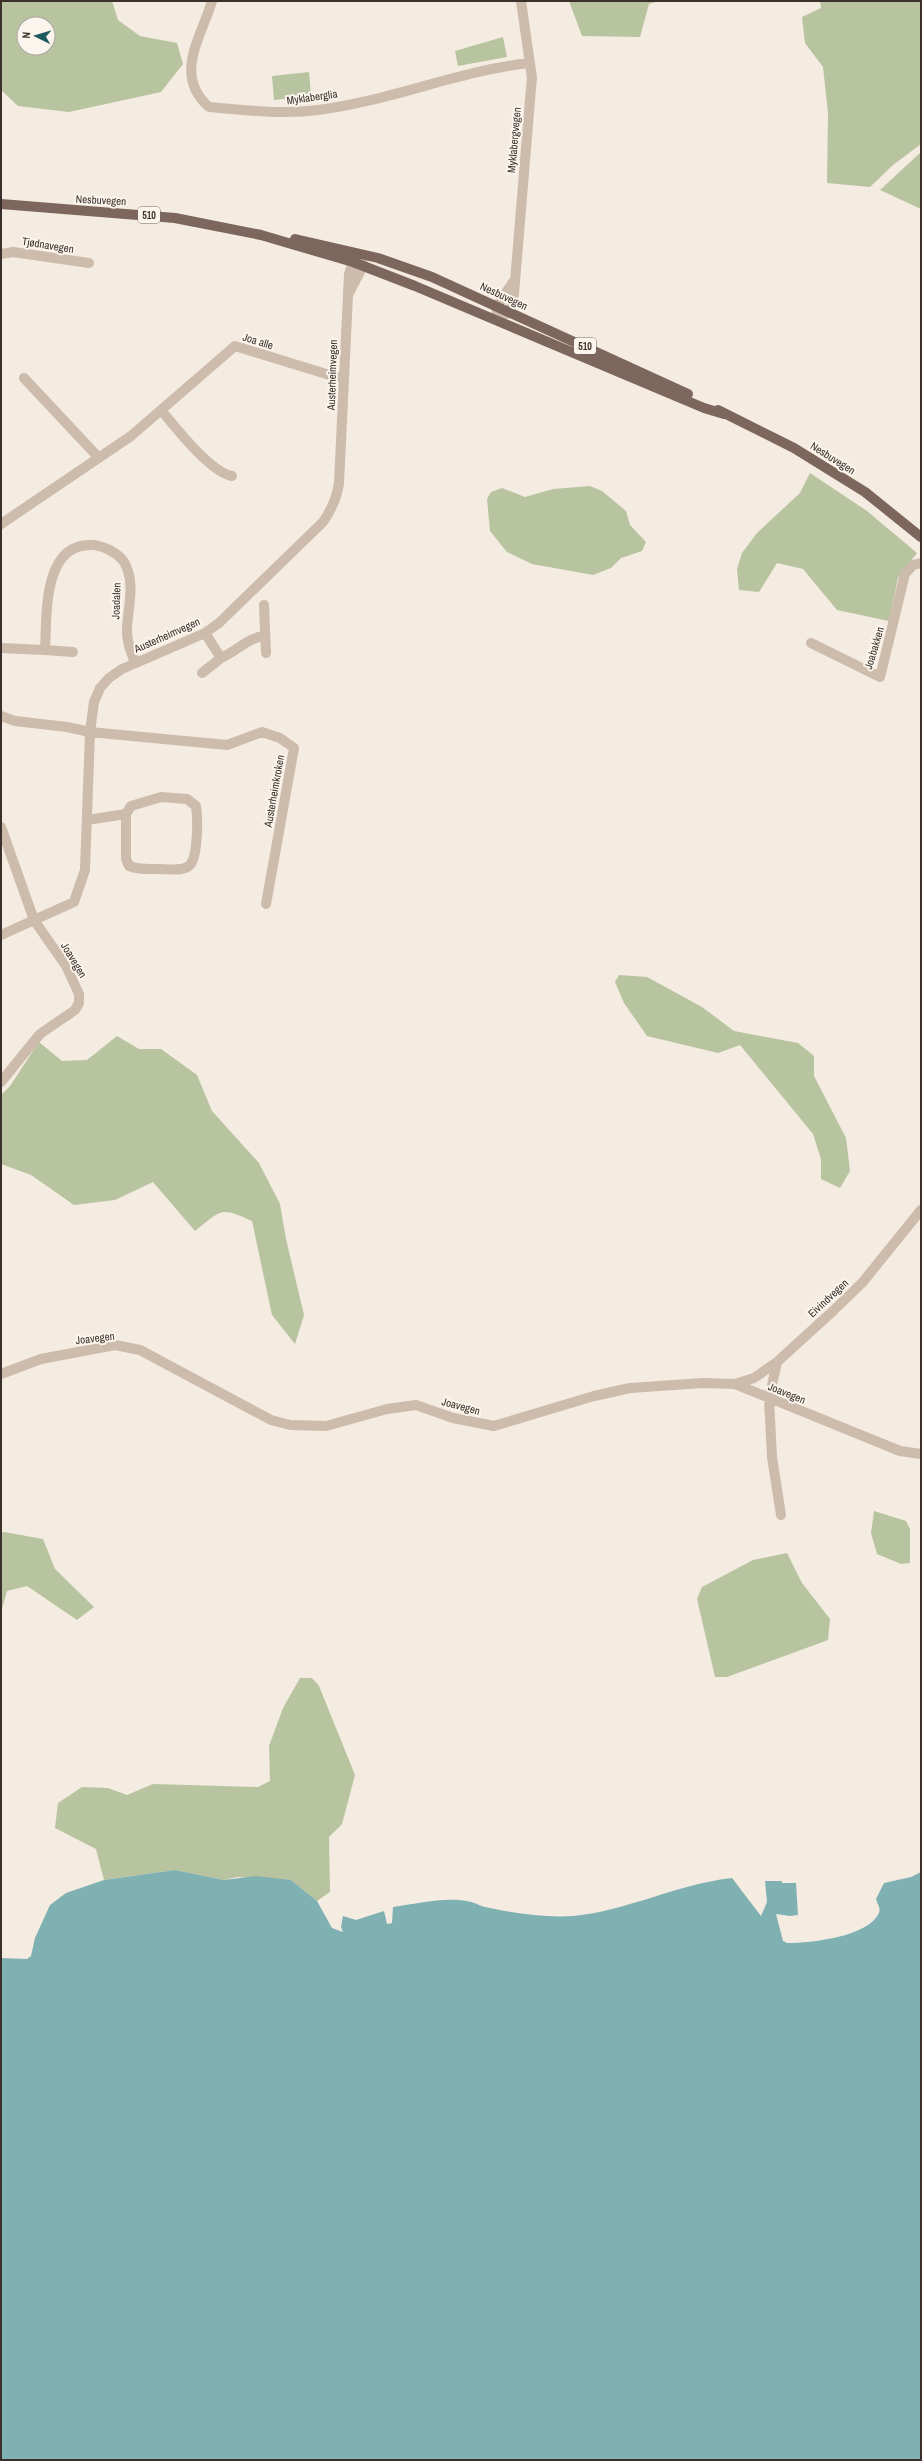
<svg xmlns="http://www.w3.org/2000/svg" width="922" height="2461" viewBox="0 0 922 2461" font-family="'Archivo Narrow',sans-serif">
<rect width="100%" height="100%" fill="#f4ebe1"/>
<path fill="#b8c4a0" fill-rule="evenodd" d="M 1,1 L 112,1 L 118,20 L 140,36 L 177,43 L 183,64 L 161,92 L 69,112 L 18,106 L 1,90 ZM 24,24 L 48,24 L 48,48 L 24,48 Z
M 569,1 L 659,1 L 649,4 L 640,37 L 582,36 Z
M 820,1 L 921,1 L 921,144 L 893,165 L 870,187 L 827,183 L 828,113 L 823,67 L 805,43 L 802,17 L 821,8 Z
M 503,37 L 507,57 L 458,66 L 455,51 Z
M 309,72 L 311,96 L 274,100 L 272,76 Z
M 921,152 L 921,209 L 880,190 Z
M 810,473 L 867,511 L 917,553 L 898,578 L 889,621 L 837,610 L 803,569 L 777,563 L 759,592 L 739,590 L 737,569 L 742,553 L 757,533 L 800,493 Z
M 590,486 L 602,491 L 626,511 L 630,525 L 646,542 L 642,551 L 621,558 L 611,568 L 593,575 L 532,564 L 507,552 L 490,531 L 487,499 L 491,492 L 502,488 L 525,497 L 553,489 Z
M 619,975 L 647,977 L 702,1007 L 734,1031 L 798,1043 L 814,1056 L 814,1076 L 846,1138 L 850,1171 L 840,1188 L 821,1179 L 821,1159 L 813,1134 L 740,1045 L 718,1053 L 647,1036 L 624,1003 L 615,982 Z
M 117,1036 L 139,1049 L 161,1049 L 197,1075 L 212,1111 L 259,1163 L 280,1204 L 286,1239 L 304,1315 L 295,1344 L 272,1315 L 252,1221 C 219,1206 222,1210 195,1231 L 153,1182 L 115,1200 L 74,1205 L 31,1175 L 1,1164 L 1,1095 L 10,1086 L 39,1042 L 62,1061 L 87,1060 Z
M 874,1511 L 906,1521 L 910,1529 L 910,1563 L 901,1564 L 877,1554 L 871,1533 Z
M 4,1532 L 43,1539 L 55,1569 L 94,1607 L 77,1620 L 27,1586 L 7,1591 L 1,1612 L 1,1533 Z
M 787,1553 L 802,1583 L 830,1619 L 828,1640 L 727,1677 L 715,1677 L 697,1599 L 702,1587 L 753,1560 Z
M 300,1678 L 312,1678 L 319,1686 L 355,1775 L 342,1824 L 329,1837 L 330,1892 L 317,1901 L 291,1880 L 237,1877 L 224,1880 L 175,1870 L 104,1880 L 96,1849 L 55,1828 L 58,1803 L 82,1787 L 108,1788 L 127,1795 L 153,1784 L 258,1787 L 270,1781 L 269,1746 L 283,1708 Z"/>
<path fill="#7fb0b2" d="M 175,1870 L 224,1880 L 256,1876 L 291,1880 L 317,1901 L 332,1928 L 343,1932 L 341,1927 L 343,1916 L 356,1920 L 384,1911 L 387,1924 L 392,1923 L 393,1907 C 417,1904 447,1896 471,1902 C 476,1903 480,1906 485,1907 C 512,1913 545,1918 573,1916 C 627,1911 677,1884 732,1878 L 761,1916 L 767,1902 L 765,1881 L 782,1881 L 782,1883 L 796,1883 L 798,1915 L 790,1916 L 776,1914 L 783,1941 L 787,1943 C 811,1943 868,1937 879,1913 C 881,1907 877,1904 876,1899 L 884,1883 L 911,1877 L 921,1872 L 921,2460 L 1,2460 L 1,1958 L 27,1959 L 31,1956 L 35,1938 L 50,1905 L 66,1893 L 104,1880 Z"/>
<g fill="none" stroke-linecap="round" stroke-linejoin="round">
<path stroke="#cdbbac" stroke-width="10" d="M 212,1 C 201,38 173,75 209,107 C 246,110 281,115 318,110 C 390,101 458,71 529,63
M 1,254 L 13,252 L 89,263
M 349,293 L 363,266 L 362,258
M 497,315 L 497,306 L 513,282
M 496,319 L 510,312 L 514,294 L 531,88 L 532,78 L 521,1
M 24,378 L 99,458
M 161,410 C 175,427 210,472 232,476
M 1,524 L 131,436 L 235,346 L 336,377 L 344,376
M 264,605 L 266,653
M 205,633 L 221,658 C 236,652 247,638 264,636
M 811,643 L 880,677 L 905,574 L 913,565 L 921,563
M 1,648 L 45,650 C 47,616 42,542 93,545 C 104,546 118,553 124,562 C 136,582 128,607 127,628 C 126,640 131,652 135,663
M 45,650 L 73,652
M 202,673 L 221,658
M 1,716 L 15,721 L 67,727 L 90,732 L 227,745 L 262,732 L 280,738 L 294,748 L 266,904
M 161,797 L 187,799 L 196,806 C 198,818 198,856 190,865 C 183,872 168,869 159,869 C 148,869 139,870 129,866 L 126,859 L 126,814 L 131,806 Z
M 87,820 L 126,814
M 1,827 L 34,920 L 66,966 L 79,994 L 79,1003 L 75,1010 L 40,1034 L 1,1082
M 1,935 L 74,902 L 85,870 L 90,732 L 94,702 L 100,688 L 109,678 L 122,669 L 205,633 L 219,623 L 323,522 C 332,509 337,498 339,483 L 349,274 L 353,262 L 359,257
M 777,1362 L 769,1399 L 772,1457 L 781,1515
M 1,1374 L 41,1359 L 115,1345 L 140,1350 L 271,1420 L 290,1425 L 326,1426 L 387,1409 L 416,1405 L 453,1418 L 494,1426 L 594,1396 L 630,1388 L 703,1383 L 735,1384 L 900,1451 L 921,1454
M 735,1384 L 754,1378 L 777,1362 L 833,1311 L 862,1283 L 921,1210"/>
<path stroke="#7d675c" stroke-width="10" d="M 1,204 L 175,218 L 261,235 L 353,262 L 415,286 L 704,408 L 724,414
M 295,239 L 378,258 L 432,277 L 688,394
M 718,410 L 794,448 L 865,492 L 921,537"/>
</g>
<g text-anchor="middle" stroke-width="4" stroke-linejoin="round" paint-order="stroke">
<g fill="#fbf5ee" stroke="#756b66" stroke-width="1">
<rect x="138" y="207" width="22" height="16" rx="3"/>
<rect x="574" y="338" width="22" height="16" rx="3"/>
</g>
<g font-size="10" font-weight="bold" fill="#3b302b">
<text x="149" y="219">510</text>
<text x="585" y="350">510</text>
</g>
<g font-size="11" fill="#3b302b" stroke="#fbf5ee">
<text transform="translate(312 97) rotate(-8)" y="4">Myklaberglia</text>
<text transform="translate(514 140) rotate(-85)" y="4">Myklabergvegen</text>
<text transform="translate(101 200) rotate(3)" y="4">Nesbuvegen</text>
<text transform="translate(48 245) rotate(9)" y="4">Tjødnavegen</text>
<text transform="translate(504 296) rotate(25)" y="4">Nesbuvegen</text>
<text transform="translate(258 341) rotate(17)" y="4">Joa alle</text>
<text transform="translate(332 375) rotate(-88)" y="4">Austerheimvegen</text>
<text transform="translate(833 458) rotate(32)" y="4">Nesbuvegen</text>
<text transform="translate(116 601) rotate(-88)" y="4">Joadalen</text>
<text transform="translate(167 635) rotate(-24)" y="4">Austerheimvegen</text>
<text transform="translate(874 648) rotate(-73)" y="4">Joabakken</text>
<text transform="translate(274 791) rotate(-80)" y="4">Austerheimkroken</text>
<text transform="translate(74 960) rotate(59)" y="4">Joavegen</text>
<text transform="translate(828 1298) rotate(-43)" y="4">Eivindvegen</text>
<text transform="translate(95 1338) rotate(-7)" y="4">Joavegen</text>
<text transform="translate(787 1393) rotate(22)" y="4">Joavegen</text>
<text transform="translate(461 1406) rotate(15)" y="4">Joavegen</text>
</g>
</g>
<rect width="922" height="2461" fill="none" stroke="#3b302b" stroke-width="4"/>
<g transform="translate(36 36) rotate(275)"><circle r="19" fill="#fbf5ee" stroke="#aea6a0"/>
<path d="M0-3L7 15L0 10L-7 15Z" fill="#1f5a5e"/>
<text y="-6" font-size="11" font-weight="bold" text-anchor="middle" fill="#3b302b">N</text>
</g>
</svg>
